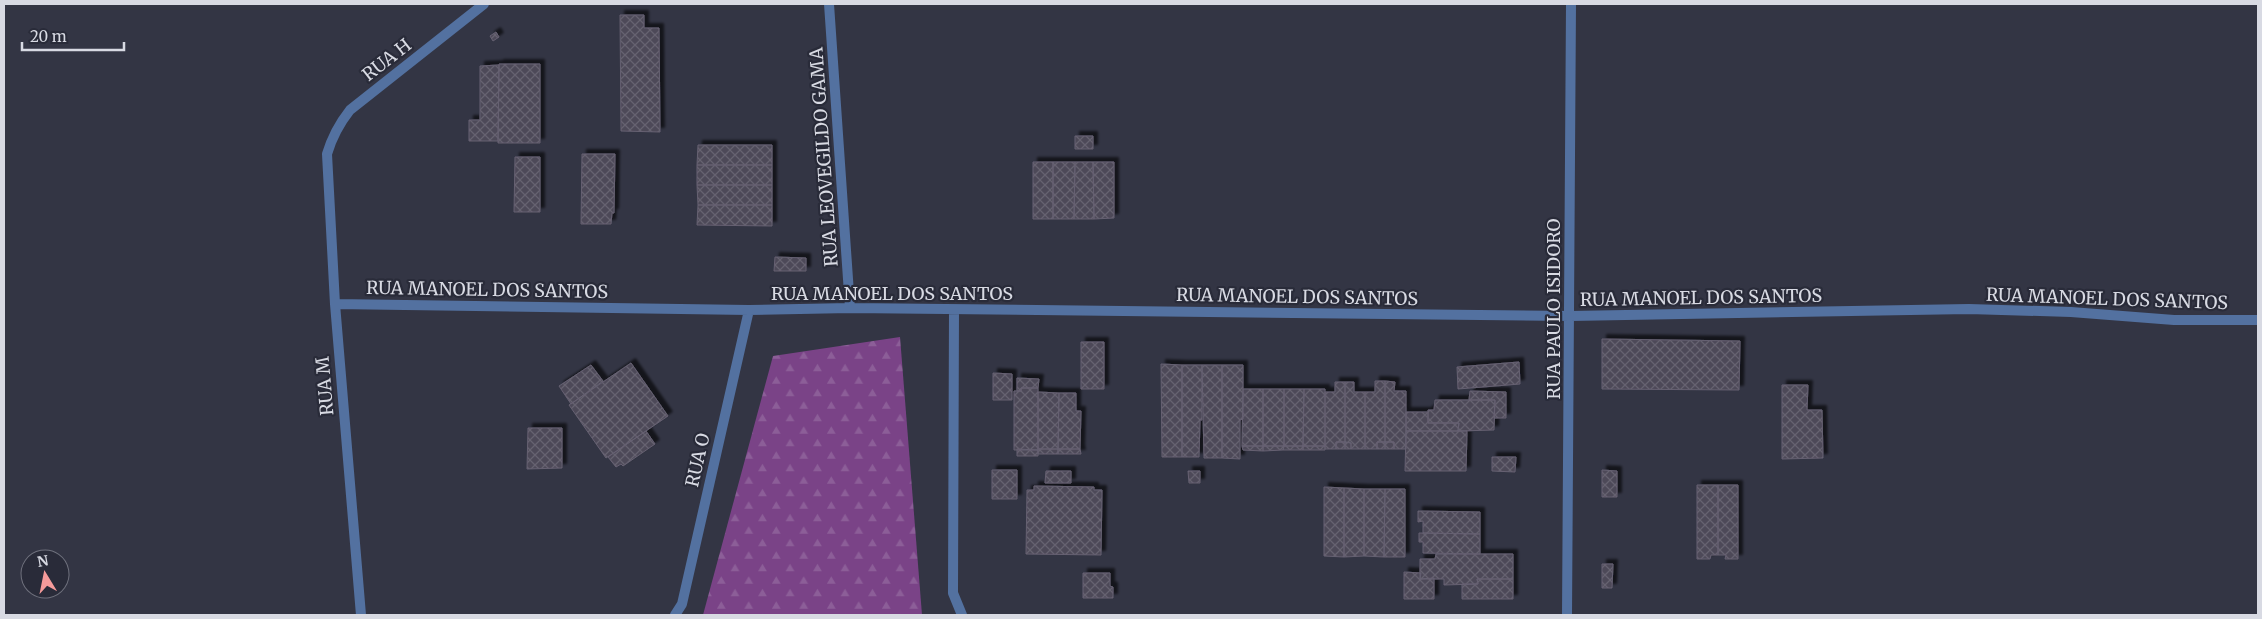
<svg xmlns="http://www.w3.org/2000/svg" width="2262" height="619" viewBox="0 0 2262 619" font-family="Merriweather,serif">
<defs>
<pattern id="forest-firs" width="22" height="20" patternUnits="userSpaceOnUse" patternTransform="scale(1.25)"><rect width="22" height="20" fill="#7a4387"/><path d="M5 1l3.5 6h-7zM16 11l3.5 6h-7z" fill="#8c5e98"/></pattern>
<pattern id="building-cross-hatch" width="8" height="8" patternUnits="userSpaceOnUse" patternTransform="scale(1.25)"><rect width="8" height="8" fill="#4d4858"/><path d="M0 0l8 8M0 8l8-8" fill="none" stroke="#666270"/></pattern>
<filter id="shadow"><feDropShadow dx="4.5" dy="-4.5" stdDeviation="1" flood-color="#0009"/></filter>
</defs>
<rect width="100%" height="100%" fill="#333544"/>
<path fill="url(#forest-firs)" d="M 900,337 L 922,615 L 703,615 L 773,356 Z"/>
<path fill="url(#building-cross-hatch)" stroke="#666172" filter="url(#shadow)" d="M 620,15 L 644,15 L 644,28 L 659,28 L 660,132 L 621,131 Z
M 496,32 L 499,37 L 493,41 L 490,36 Z
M 499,64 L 540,64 L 540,143 L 498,143 Z
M 499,65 L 498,141 L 469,141 L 469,120 L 480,120 L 480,66 Z
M 1075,136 L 1093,136 L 1093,149 L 1075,149 Z
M 698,145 L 772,145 L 772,165 L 697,165 Z
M 582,154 L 615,154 L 614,213 L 612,213 L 611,224 L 581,224 Z
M 515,157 L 540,157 L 540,212 L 514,212 Z
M 1033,162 L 1053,162 L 1053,219 L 1033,219 Z
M 1053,162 L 1075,162 L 1074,219 L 1053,219 Z
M 1075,162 L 1093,162 L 1094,219 L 1074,219 Z
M 1093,162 L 1114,162 L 1114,218 L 1094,219 Z
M 697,165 L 772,165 L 772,185 L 697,185 Z
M 697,185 L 772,185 L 772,205 L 698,205 Z
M 698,205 L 772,205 L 772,226 L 697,225 Z
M 775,257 L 806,258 L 806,271 L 774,271 Z
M 1602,339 L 1740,341 L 1739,390 L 1602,389 Z
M 1081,342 L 1104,342 L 1104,389 L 1081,389 Z
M 1519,362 L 1520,384 L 1458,389 L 1457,367 Z
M 631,363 L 668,416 L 606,458 L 569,405 Z
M 1161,364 L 1182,365 L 1182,457 L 1162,457 Z
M 591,365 L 603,381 L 571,404 L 559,386 Z
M 1182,365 L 1202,365 L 1202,420 L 1200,420 L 1199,457 L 1182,457 Z
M 1202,365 L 1222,365 L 1222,458 L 1204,458 Z
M 1222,365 L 1243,365 L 1243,419 L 1240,420 L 1240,459 L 1222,458 Z
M 993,373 L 1012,374 L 1012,400 L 993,400 Z
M 1017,378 L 1039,379 L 1038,388 L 1021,388 L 1021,391 L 1017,391 Z
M 1375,381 L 1385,381 L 1385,442 L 1377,442 L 1377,449 L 1365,449 L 1365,392 L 1375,392 Z
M 1385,381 L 1395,382 L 1394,391 L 1406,391 L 1406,449 L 1394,449 L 1394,442 L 1385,442 Z
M 1335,382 L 1345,382 L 1345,442 L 1336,442 L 1336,449 L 1325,449 L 1325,392 L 1335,392 Z
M 1345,382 L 1354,382 L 1354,392 L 1365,392 L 1365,449 L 1351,449 L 1351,443 L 1345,442 Z
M 1782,385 L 1808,385 L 1807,410 L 1822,410 L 1823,458 L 1782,459 Z
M 1021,388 L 1038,388 L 1038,450 L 1014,450 L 1014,391 L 1021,391 Z
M 1243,389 L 1263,389 L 1263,446 L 1242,446 Z
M 1263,389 L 1284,389 L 1284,446 L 1263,446 Z
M 1284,389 L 1304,389 L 1303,446 L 1284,446 Z
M 1304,389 L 1325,389 L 1325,446 L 1303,446 Z
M 1470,391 L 1506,392 L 1506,418 L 1494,418 L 1495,400 L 1469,400 Z
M 1038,392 L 1059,393 L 1058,449 L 1038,449 Z
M 1059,393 L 1076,393 L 1076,411 L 1081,411 L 1080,449 L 1058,449 Z
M 1435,400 L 1495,400 L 1494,430 L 1458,431 L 1459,423 L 1428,423 L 1428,410 L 1434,410 Z
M 1406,412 L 1428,412 L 1428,423 L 1459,423 L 1458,431 L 1406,431 Z
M 528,428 L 562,428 L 562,468 L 527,469 Z
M 646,431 L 655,444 L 623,466 L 621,464 L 616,467 L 608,457 Z
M 1406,431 L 1467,431 L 1466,471 L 1405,471 Z
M 1336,442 L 1345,442 L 1345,449 L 1336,449 Z
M 1345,442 L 1351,443 L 1351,449 L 1345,449 Z
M 1377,442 L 1385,442 L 1385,449 L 1377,449 Z
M 1385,442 L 1394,442 L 1394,449 L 1385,449 Z
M 1242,446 L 1263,446 L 1263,451 L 1243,450 Z
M 1263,446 L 1284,446 L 1283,450 L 1263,451 Z
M 1284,446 L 1303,446 L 1303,450 L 1283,450 Z
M 1303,446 L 1325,446 L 1325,450 L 1303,450 Z
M 1017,449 L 1038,450 L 1038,456 L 1017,456 Z
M 1038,449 L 1058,449 L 1058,454 L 1038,454 Z
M 1058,449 L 1080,449 L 1081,454 L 1058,454 Z
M 1492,457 L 1516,457 L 1515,472 L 1492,471 Z
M 992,470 L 1017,470 L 1017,499 L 992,499 Z
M 1602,470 L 1617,471 L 1617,497 L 1602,497 Z
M 1046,471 L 1071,471 L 1071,483 L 1045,483 Z
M 1188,471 L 1200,471 L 1200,483 L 1189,483 Z
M 1697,485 L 1718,485 L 1718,555 L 1711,555 L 1710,559 L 1697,559 Z
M 1718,485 L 1738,485 L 1738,559 L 1725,559 L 1726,555 L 1718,555 Z
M 1034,486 L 1094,487 L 1094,490 L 1102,490 L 1101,555 L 1026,554 L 1027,490 L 1034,490 Z
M 1324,487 L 1344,488 L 1344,557 L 1324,556 Z
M 1344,488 L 1364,489 L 1364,556 L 1344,557 Z
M 1364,489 L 1385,489 L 1384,557 L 1364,556 Z
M 1385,489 L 1405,489 L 1405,557 L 1384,557 Z
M 1418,511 L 1480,512 L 1480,534 L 1423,533 L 1423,521 L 1418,522 Z
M 1419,533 L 1480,534 L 1480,554 L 1423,553 L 1423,542 L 1419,542 Z
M 1436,554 L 1513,554 L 1513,579 L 1477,579 L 1478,584 L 1444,585 L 1444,579 L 1420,579 L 1420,559 L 1435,559 Z
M 1602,564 L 1613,564 L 1612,588 L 1602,588 Z
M 1404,572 L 1421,573 L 1420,579 L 1434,578 L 1434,599 L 1404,599 Z
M 1083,573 L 1110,573 L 1110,586 L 1113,587 L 1113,598 L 1083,598 Z
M 1477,579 L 1513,579 L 1513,599 L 1462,599 L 1462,584 L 1478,584 Z"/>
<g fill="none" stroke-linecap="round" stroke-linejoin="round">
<path stroke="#5371a0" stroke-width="10" d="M 829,4 L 850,308
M 335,304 L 749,310 L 850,308 L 1570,316 L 1969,309 L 2071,312 L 2174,320 L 2258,320
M 954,310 L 953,593 L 962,615
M 361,615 L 335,304 L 327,154 C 332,137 339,124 350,110 L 484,4
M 675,615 L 682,604 L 749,310
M 1567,615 L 1571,4"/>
</g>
<g text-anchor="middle" stroke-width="4.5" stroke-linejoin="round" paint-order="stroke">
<g font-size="18" fill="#d8dae3" stroke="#292b39">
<text transform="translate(387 60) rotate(-38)" y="6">RUA H</text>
<text transform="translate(824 157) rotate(-94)" y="6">RUA LEOVEGILDO GAMA</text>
<text transform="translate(487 290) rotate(1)" y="6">RUA MANOEL DOS SANTOS</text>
<text x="892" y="300">RUA MANOEL DOS SANTOS</text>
<text transform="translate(1297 297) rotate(1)" y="6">RUA MANOEL DOS SANTOS</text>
<text transform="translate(1701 298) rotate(-1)" y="6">RUA MANOEL DOS SANTOS</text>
<text transform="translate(2107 299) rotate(2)" y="6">RUA MANOEL DOS SANTOS</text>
<text transform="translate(1554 309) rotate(-90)" y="6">RUA PAULO ISIDORO</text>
<text transform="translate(325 386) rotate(-95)" y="6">RUA M</text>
<text transform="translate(698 460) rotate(-77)" y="6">RUA O</text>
</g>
</g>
<rect width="2262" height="619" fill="none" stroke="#d8dae3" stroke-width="10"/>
<g transform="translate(45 574) rotate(350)"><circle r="24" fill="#292b39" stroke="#6f717d"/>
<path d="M0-4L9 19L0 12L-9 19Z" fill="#f59b9b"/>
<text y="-8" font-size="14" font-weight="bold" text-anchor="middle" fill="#d8dae3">N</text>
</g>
<path d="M22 42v8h102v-8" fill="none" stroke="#d8dae3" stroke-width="2.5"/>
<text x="30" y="42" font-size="15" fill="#d8dae3" stroke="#292b39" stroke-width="4" paint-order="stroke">20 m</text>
</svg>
